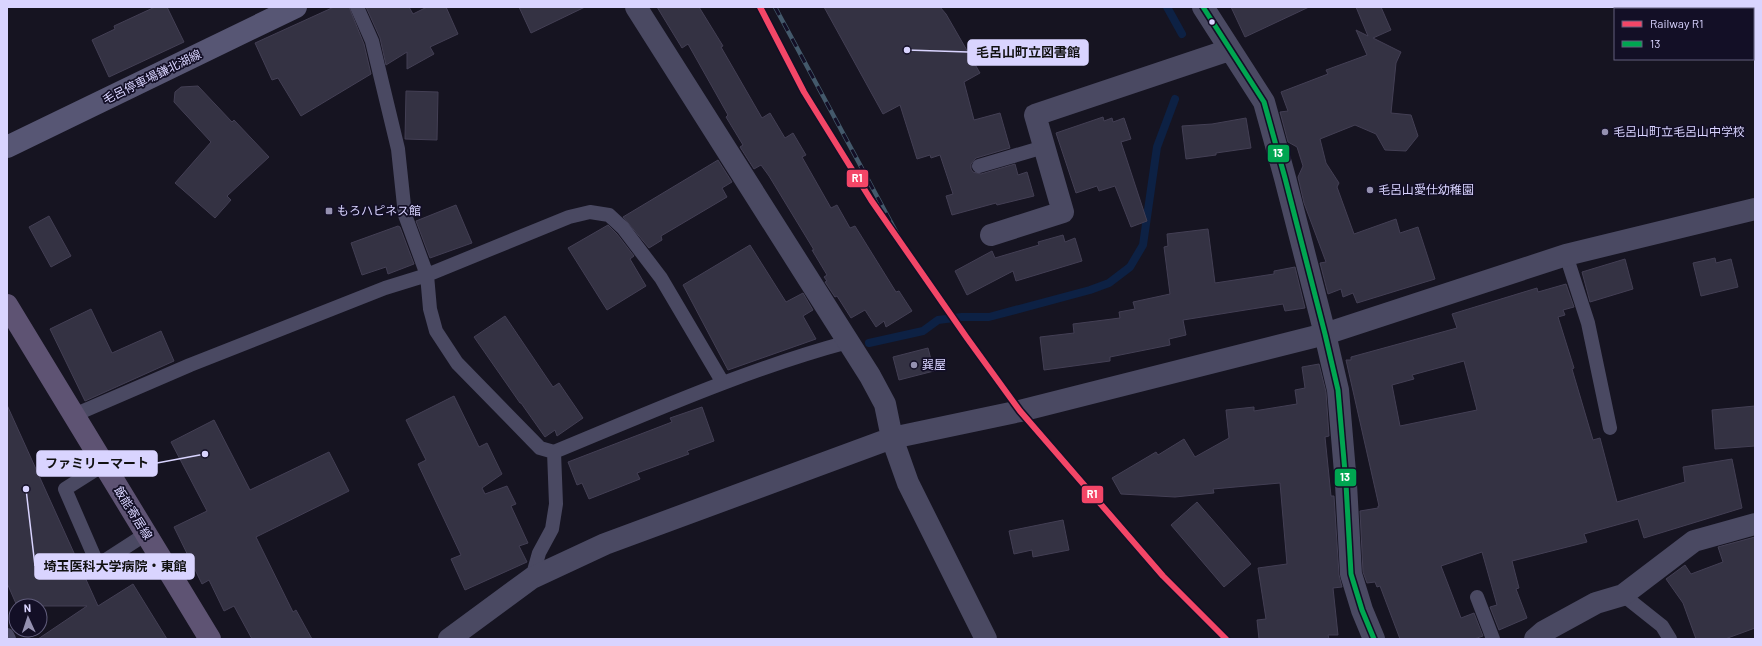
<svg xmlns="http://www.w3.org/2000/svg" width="1762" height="646" viewBox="0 0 1762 646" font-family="Barlow,'Noto Sans JP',sans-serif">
<rect width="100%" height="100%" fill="#161421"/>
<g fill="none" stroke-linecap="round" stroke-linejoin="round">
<path stroke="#0d2144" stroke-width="8" d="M 1167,7 L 1182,34
M 869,343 L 923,331 L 938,320 L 962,317 L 989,317 L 1090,290 L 1109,283 L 1130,267 L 1143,245 L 1157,147 L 1175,99"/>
</g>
<path fill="#343243" stroke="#433f54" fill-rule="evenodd" d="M 155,7 L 167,7 L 184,42 L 109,77 L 92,40 L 115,29 L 114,26 Z
M 334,7 L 349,7 L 364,44 L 371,74 L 301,116 L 278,78 L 272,80 L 255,43 Z
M 366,7 L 409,7 L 413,14 L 427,7 L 446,7 L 458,34 L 430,47 L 434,54 L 407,69 L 407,52 L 386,65 L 380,38 Z
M 519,7 L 585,7 L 531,33 Z
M 657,7 L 699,7 L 723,46 L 721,47 L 762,118 L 770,113 L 785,138 L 793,133 L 806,155 L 802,157 L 831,208 L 837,205 L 850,228 L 855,226 L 896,292 L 899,291 L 912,311 L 886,327 L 884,321 L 876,327 L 865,310 L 851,318 L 837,296 L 835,297 L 825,282 L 827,281 L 824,277 L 827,275 L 812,250 L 814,250 L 769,176 L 761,165 L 754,169 L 740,147 L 743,145 L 726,117 L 728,115 L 688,44 L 682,48 Z
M 824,7 L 940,7 L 946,14 L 980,73 L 964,82 L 974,120 L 1000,113 L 1010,148 L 976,158 L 971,164 L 971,169 L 973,172 L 981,174 L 1015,164 L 1018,175 L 1027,172 L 1034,196 L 997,205 L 996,203 L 952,215 L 946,196 L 953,194 L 940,155 L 931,158 L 930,155 L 917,159 L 900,105 L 883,114 Z
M 1231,7 L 1309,7 L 1245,37 Z
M 1356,7 L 1381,7 L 1391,30 L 1373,38 L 1401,52 L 1396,63 L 1391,113 L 1411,115 L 1418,136 L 1406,151 L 1385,150 L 1376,134 L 1355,125 L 1320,139 L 1326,163 L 1339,183 L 1337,187 L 1354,234 L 1396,219 L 1400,233 L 1418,227 L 1435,279 L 1357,303 L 1353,293 L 1343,297 L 1341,289 L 1328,294 L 1320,263 L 1326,262 L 1304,203 L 1298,177 L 1303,166 L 1297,147 L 1288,142 L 1280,112 L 1288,111 L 1281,92 L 1328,74 L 1326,70 L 1367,55 L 1356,30 L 1368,36 Z
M 198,86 L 232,122 L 234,120 L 269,157 L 227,196 L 231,200 L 215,218 L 175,183 L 211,142 L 174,102 L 175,92 L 181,87 Z
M 406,91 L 438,92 L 437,140 L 405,139 Z
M 1103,117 L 1104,121 L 1112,118 L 1113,122 L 1124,118 L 1131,139 L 1121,142 L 1147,221 L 1131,227 L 1115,186 L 1099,191 L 1097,186 L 1076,193 L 1056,133 Z
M 1246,118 L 1251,148 L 1216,153 L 1216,155 L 1186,159 L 1182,126 L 1212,124 Z
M 718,160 L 732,182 L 722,188 L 727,197 L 661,236 L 662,240 L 649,248 L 623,217 Z
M 456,205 L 472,243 L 430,258 L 416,221 Z
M 49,216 L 71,256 L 51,267 L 29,227 Z
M 608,225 L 617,234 L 634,256 L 630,259 L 646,286 L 607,310 L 568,248 Z
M 398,226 L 400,227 L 414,264 L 388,274 L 386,267 L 362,275 L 351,243 Z
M 1208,229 L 1215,283 L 1274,274 L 1274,271 L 1295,267 L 1305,308 L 1285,311 L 1283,304 L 1183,320 L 1186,335 L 1169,339 L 1170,345 L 1110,357 L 1110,361 L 1044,370 L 1040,337 L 1074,333 L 1073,324 L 1120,318 L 1119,312 L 1135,309 L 1133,302 L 1170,294 L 1164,247 L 1168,246 L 1167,234 Z
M 1063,235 L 1065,242 L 1075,238 L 1082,261 L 1016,281 L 1013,271 L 967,295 L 955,271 L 992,251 L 995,258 L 1039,245 L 1038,242 Z
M 750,245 L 786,302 L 803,293 L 813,310 L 803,316 L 816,339 L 728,370 L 683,285 Z
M 1715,258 L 1716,263 L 1731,259 L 1738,287 L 1701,296 L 1693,263 Z
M 1625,259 L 1633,289 L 1590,302 L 1582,272 Z
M 1566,284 L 1574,307 L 1563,310 L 1565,315 L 1558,317 L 1574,368 L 1572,369 L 1593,440 L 1600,438 L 1617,502 L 1685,482 L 1683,467 L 1732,459 L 1742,508 L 1644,538 L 1638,519 L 1584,534 L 1587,542 L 1512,561 L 1519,588 L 1516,589 L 1527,618 L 1499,630 L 1490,607 L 1497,605 L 1482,552 L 1441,566 L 1461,618 L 1474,613 L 1483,636 L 1474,639 L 1400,639 L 1380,586 L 1377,587 L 1375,582 L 1367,583 L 1363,572 L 1360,511 L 1378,508 L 1378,506 L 1379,506 L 1346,360 L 1351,360 L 1351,357 L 1457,328 L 1452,314 L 1537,288 L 1538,292 ZM 1464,361 L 1477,410 L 1400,426 L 1392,385 L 1414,379 L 1412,375 Z
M 91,309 L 112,353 L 161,331 L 174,361 L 85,401 L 50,329 Z
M 505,316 L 553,387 L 559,383 L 583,418 L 557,436 L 555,430 L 545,437 L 521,403 L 520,403 L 474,337 Z
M 928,348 L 934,371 L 899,380 L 893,357 Z
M 1319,364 L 1326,392 L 1329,436 L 1325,437 L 1331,496 L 1334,496 L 1339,575 L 1342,587 L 1333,588 L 1338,635 L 1328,635 L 1329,639 L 1259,639 L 1257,620 L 1266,619 L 1258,568 L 1287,564 L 1280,483 L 1213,489 L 1214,493 L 1175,497 L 1121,494 L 1112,478 L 1156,452 L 1158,455 L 1184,439 L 1195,457 L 1229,438 L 1226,410 L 1254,407 L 1254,411 L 1297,404 L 1295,390 L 1305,388 L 1302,367 Z
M 454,396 L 479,447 L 487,443 L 502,474 L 482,488 L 485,494 L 507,486 L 516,504 L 511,506 L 528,543 L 519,546 L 527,562 L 465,590 L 451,559 L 461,555 L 418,464 L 426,460 L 406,420 Z
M 7,405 L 98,606 L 133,584 L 167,639 L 38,639 L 87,606 L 17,606 L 7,583 Z
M 1755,406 L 1755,446 L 1715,449 L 1712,410 Z
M 702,407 L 714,441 L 687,451 L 689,454 L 637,473 L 640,479 L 589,499 L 582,483 L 577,485 L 568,462 L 672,422 L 670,418 Z
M 214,420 L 250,490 L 329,452 L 349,491 L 256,537 L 293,612 L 296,610 L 312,639 L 252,639 L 234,606 L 224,611 L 209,580 L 202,584 L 174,527 L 207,511 L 171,442 Z
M 1197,502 L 1251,564 L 1224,587 L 1171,525 Z
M 1063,520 L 1069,550 L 1033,557 L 1032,550 L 1014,554 L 1009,531 Z
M 1755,537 L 1755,628 L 1725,639 L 1696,639 L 1683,603 L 1666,579 L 1685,565 L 1691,574 L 1723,562 L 1718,547 Z"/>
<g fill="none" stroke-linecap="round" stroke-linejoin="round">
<path stroke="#4a4962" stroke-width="14" d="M 357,7 L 372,41 L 398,149 L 405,215 L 427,275 L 430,309 L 436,331 L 457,363 L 540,448 L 554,452 C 651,412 747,369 848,342
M 979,166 L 1044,147
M 1566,255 L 1588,323 L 1610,428
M 74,415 L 190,365 L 385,288 L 427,275 L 569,217 L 590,212 L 609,215 L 623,228 L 661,278 L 723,383
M 103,465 L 65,489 L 98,565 L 146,534
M 532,578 L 539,553 L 552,529 L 556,504 L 554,452
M 1623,595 L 1662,626 L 1670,639
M 1477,597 L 1493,639
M 7,635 L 9,639"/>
<path stroke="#4a4962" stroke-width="22" d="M 636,7 L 870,376 L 885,404 L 892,438 L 908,483 L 986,639
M 1203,7 L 1264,102 L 1285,178 L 1325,334 L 1338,390 L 1346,484 L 1351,574 L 1362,610 L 1374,639
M 991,235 L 1063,212 L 1035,115 L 1229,50
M 449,639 L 532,578 L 605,544 L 892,438 L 1020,411 L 1325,334 L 1566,255 L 1755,209
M 1535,639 L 1543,632 L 1596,603 L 1623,595 L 1694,541 L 1755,524"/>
<path stroke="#575674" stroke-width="22" d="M 7,147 L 296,7"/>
<path stroke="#5e5373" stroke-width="22" d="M 7,305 L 210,639"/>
<defs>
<path id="rail" d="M 775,7 L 907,252"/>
</defs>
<use href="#rail" stroke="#43596b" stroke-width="4.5"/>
<use href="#rail" stroke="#130f26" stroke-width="3" stroke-dasharray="9" stroke-linecap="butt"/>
<defs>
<path id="bus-1" d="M 1203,7 L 1264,102 L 1285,178 L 1325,334 L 1338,390 L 1346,484 L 1351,574 L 1362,610 L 1374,639"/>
</defs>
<use href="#bus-1" stroke="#130f26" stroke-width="8"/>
<use href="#bus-1" stroke="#00a651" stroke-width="5"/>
<defs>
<path id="rail-1" d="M 760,7 L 804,92 L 871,200 L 967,338 L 1020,411 L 1163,576 L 1226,639"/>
</defs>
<use href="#rail-1" stroke="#130f26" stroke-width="9"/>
<use href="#rail-1" stroke="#f34667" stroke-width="6"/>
</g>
<circle fill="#d9d4ff" stroke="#130f26" stroke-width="1.5" cx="1212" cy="22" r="3.5"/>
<g fill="#9591b1" stroke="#130f26" stroke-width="1.5">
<circle cx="1605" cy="132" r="4"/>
<circle cx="1370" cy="190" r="4"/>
<rect x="325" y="207" width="8" height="8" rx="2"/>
<circle cx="914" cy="365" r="4"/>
</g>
<g text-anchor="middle" stroke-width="3.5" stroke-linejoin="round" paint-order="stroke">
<g font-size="12" fill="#d9d4ff" stroke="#130f26">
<text transform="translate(152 77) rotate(-26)" y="4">毛呂停車場鎌北湖線</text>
<text transform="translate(133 513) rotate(58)" y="4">飯能寄居線</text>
</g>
<g font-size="12" fill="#d9d4ff" stroke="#130f26" text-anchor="start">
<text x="1613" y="136">毛呂山町立毛呂山中学校</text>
<text x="1378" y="194">毛呂山愛仕幼稚園</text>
<text x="337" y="215">もろハピネス館</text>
<text x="922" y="369">巽屋</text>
</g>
</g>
<path fill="none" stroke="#d9d4ff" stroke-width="1.5" d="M907 50L968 52M205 454L157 463M26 489L35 566"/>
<g fill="#d9d4ff" stroke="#130f26" stroke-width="1.5">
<circle cx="907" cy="50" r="4"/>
<circle cx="205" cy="454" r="4"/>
<circle cx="26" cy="489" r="4"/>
</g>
<g fill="#d9d4ff" stroke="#d9d4ff" stroke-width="1.5">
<rect x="968" y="40" width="120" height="25" rx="4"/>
<rect x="37" y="451" width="120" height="25" rx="4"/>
<rect x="35" y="554" width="159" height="25" rx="4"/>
</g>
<g font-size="13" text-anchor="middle" font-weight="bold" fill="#111">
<text x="1028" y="57">毛呂山町立図書館</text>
<text x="97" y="468">ファミリーマート</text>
<text x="115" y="571">埼玉医科大学病院・東館</text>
</g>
<g stroke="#130f26" stroke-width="1.5">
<rect x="1267" y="144" width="23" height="19" rx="4" fill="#00a651"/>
<rect x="846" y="169" width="23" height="19" rx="4" fill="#f34667"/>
<rect x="1334" y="468" width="23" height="19" rx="4" fill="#00a651"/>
<rect x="1081" y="485" width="23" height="19" rx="4" fill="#f34667"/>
</g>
<g font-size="11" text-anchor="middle" font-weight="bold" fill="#fff">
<text x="1278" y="157">13</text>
<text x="857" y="182">R1</text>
<text x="1345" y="481">13</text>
<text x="1092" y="498">R1</text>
</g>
<rect width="1762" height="646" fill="none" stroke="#d9d4ff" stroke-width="16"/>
<rect x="1614" y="8" width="140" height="52" fill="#130f26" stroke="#625e7d"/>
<rect x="1622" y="21" width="20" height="6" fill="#f34667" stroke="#625e7d"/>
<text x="1650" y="28" font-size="12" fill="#d9d4ff">Railway R1</text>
<rect x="1622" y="41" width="20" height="6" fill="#00a651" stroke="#625e7d"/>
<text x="1650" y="48" font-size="12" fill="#d9d4ff">13</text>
<g transform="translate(28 618) rotate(357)"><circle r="19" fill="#130f26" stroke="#625e7d"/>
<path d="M0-3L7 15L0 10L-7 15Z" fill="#9591b1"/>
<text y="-6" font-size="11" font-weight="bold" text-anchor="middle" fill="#d9d4ff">N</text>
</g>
</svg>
